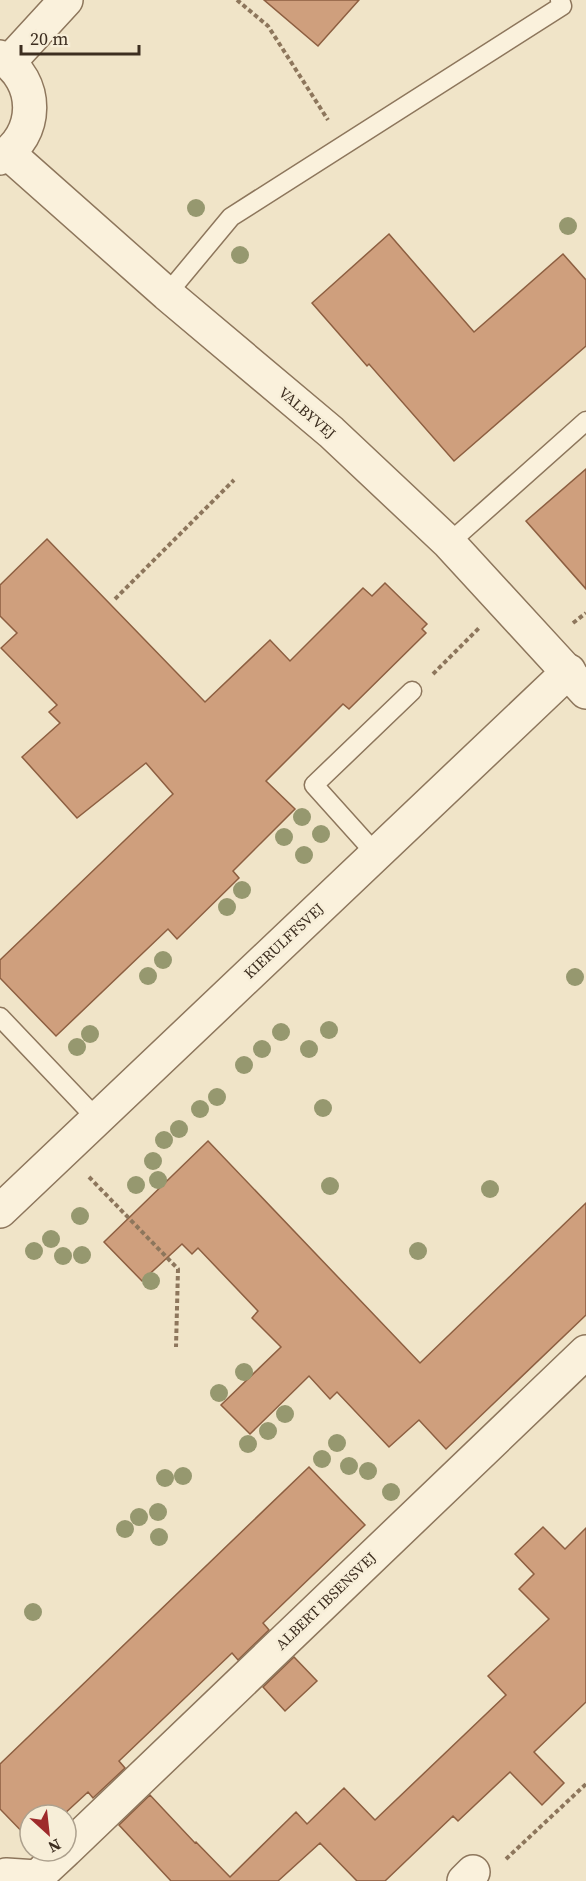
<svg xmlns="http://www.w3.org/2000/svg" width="586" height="1881" viewBox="0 0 586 1881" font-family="'Source Serif 4',serif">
<rect width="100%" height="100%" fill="#f0e4c8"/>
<path fill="#cf9f7d" stroke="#8d5f41" stroke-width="1.5" d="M 264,0 L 359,0 L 318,46 Z
M 389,234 L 474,332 L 563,254 L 586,280 L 586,346 L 454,461 L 369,364 L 367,366 L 312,303 Z
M 586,469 L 586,589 L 526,521 Z
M 47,539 L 205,702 L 270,640 L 290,661 L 363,588 L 372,596 L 385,583 L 427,624 L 422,629 L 426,633 L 349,709 L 343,704 L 266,781 L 295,809 L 233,871 L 239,878 L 177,939 L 168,929 L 56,1036 L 0,978 L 0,960 L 173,794 L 146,763 L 77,818 L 22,757 L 60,723 L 49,712 L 57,705 L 1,648 L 17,633 L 0,616 L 0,585 Z
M 208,1141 L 420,1363 L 586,1203 L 586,1315 L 446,1449 L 419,1420 L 389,1447 L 337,1392 L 330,1399 L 309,1376 L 250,1434 L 221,1405 L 281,1347 L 252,1318 L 258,1311 L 198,1248 L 192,1254 L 182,1244 L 142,1281 L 104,1242 Z
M 309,1467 L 365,1525 L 263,1623 L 269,1630 L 238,1660 L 232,1653 L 119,1761 L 125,1768 L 93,1798 L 88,1792 L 63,1815 L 30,1815 L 30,1840 L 0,1809 L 0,1764 Z
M 543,1527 L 565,1549 L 586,1528 L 586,1702 L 534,1752 L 564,1783 L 542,1805 L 510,1772 L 458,1821 L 453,1816 L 385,1881 L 357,1881 L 320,1843 L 278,1881 L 171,1881 L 119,1825 L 150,1795 L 195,1843 L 196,1842 L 230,1877 L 296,1812 L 307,1824 L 344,1788 L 375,1820 L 506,1695 L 488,1676 L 549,1619 L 519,1589 L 534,1574 L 515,1554 Z
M 294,1657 L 317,1681 L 285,1711 L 263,1687 Z"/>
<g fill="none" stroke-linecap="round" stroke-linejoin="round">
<defs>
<path id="service" d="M 167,294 L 231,217 L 562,6 L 560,0
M 449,543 L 586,421
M 376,854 L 314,785 L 412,691
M 0,1017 L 97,1119"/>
<path id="minor" d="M 0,1211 L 569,671
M 66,1850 L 586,1352
M 0,1881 L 6,1875 L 37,1877 L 65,1851
M 464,1881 L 473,1872"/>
<path id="tertiary" d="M 0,57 C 40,80 39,136 0,158
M 9,62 L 66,0
M 8,153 L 167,294 L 331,432 L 449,543 L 586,692"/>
</defs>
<use href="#service" stroke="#8d765c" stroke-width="21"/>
<use href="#minor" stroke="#8d765c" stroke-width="36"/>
<use href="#tertiary" stroke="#8d765c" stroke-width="36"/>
<path stroke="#8d765c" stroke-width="4" stroke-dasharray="4.5 3" stroke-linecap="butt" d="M 237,0 L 268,26 L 328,120
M 115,599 L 234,480
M 573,623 L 586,613
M 433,674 L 479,628
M 89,1177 L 178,1269 L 176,1347
M 506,1859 L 586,1784"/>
<use href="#service" stroke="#faf1dc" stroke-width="18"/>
<use href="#minor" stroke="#faf1dc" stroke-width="33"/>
<use href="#tertiary" stroke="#faf1dc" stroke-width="33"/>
</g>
<g fill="#96986f">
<circle cx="196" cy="208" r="9"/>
<circle cx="568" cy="226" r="9"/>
<circle cx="240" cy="255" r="9"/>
<circle cx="302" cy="817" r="9"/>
<circle cx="321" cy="834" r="9"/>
<circle cx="284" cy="837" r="9"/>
<circle cx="304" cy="855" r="9"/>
<circle cx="242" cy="890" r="9"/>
<circle cx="227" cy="907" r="9"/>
<circle cx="163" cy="960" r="9"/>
<circle cx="148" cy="976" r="9"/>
<circle cx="575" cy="977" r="9"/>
<circle cx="329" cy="1030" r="9"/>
<circle cx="281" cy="1032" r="9"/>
<circle cx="90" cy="1034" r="9"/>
<circle cx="77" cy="1047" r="9"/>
<circle cx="262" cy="1049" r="9"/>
<circle cx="309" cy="1049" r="9"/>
<circle cx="244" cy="1065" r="9"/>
<circle cx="217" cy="1097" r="9"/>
<circle cx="323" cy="1108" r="9"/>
<circle cx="200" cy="1109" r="9"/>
<circle cx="179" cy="1129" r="9"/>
<circle cx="164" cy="1140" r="9"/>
<circle cx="153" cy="1161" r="9"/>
<circle cx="158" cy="1180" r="9"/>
<circle cx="136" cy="1185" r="9"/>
<circle cx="330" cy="1186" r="9"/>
<circle cx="490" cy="1189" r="9"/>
<circle cx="80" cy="1216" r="9"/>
<circle cx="51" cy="1239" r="9"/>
<circle cx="34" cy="1251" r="9"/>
<circle cx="418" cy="1251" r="9"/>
<circle cx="82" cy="1255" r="9"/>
<circle cx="63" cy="1256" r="9"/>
<circle cx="151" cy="1281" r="9"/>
<circle cx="244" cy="1372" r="9"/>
<circle cx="219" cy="1393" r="9"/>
<circle cx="285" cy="1414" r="9"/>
<circle cx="268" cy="1431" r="9"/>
<circle cx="337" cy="1443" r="9"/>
<circle cx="248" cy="1444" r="9"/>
<circle cx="322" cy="1459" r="9"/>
<circle cx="349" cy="1466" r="9"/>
<circle cx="368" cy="1471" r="9"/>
<circle cx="183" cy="1476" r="9"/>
<circle cx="165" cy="1478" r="9"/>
<circle cx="391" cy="1492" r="9"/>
<circle cx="158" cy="1512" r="9"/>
<circle cx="139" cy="1517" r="9"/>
<circle cx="125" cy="1529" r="9"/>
<circle cx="159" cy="1537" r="9"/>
<circle cx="33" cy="1612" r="9"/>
</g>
<g text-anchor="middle" stroke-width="5" stroke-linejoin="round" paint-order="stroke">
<g font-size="15" fill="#3d2e20" stroke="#f7eed8">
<text transform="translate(307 413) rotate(41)" y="5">VALBYVEJ</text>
<text transform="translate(284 941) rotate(-43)" y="5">KIERULFFSVEJ</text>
<text transform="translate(326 1601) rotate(-44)" y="5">ALBERT IBSENSVEJ</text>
</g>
</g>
<g transform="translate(48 1833) rotate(153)"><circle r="28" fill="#f7eed8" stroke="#ada18e" stroke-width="1.5"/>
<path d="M0-4.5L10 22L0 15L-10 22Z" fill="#9e2a2b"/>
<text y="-9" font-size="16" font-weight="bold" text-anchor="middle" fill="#3d2e20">N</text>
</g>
<path d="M21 45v9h118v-9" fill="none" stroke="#3d2e20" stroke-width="3"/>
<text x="30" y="45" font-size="18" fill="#3d2e20" stroke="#f7eed8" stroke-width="4.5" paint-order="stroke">20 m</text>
</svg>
